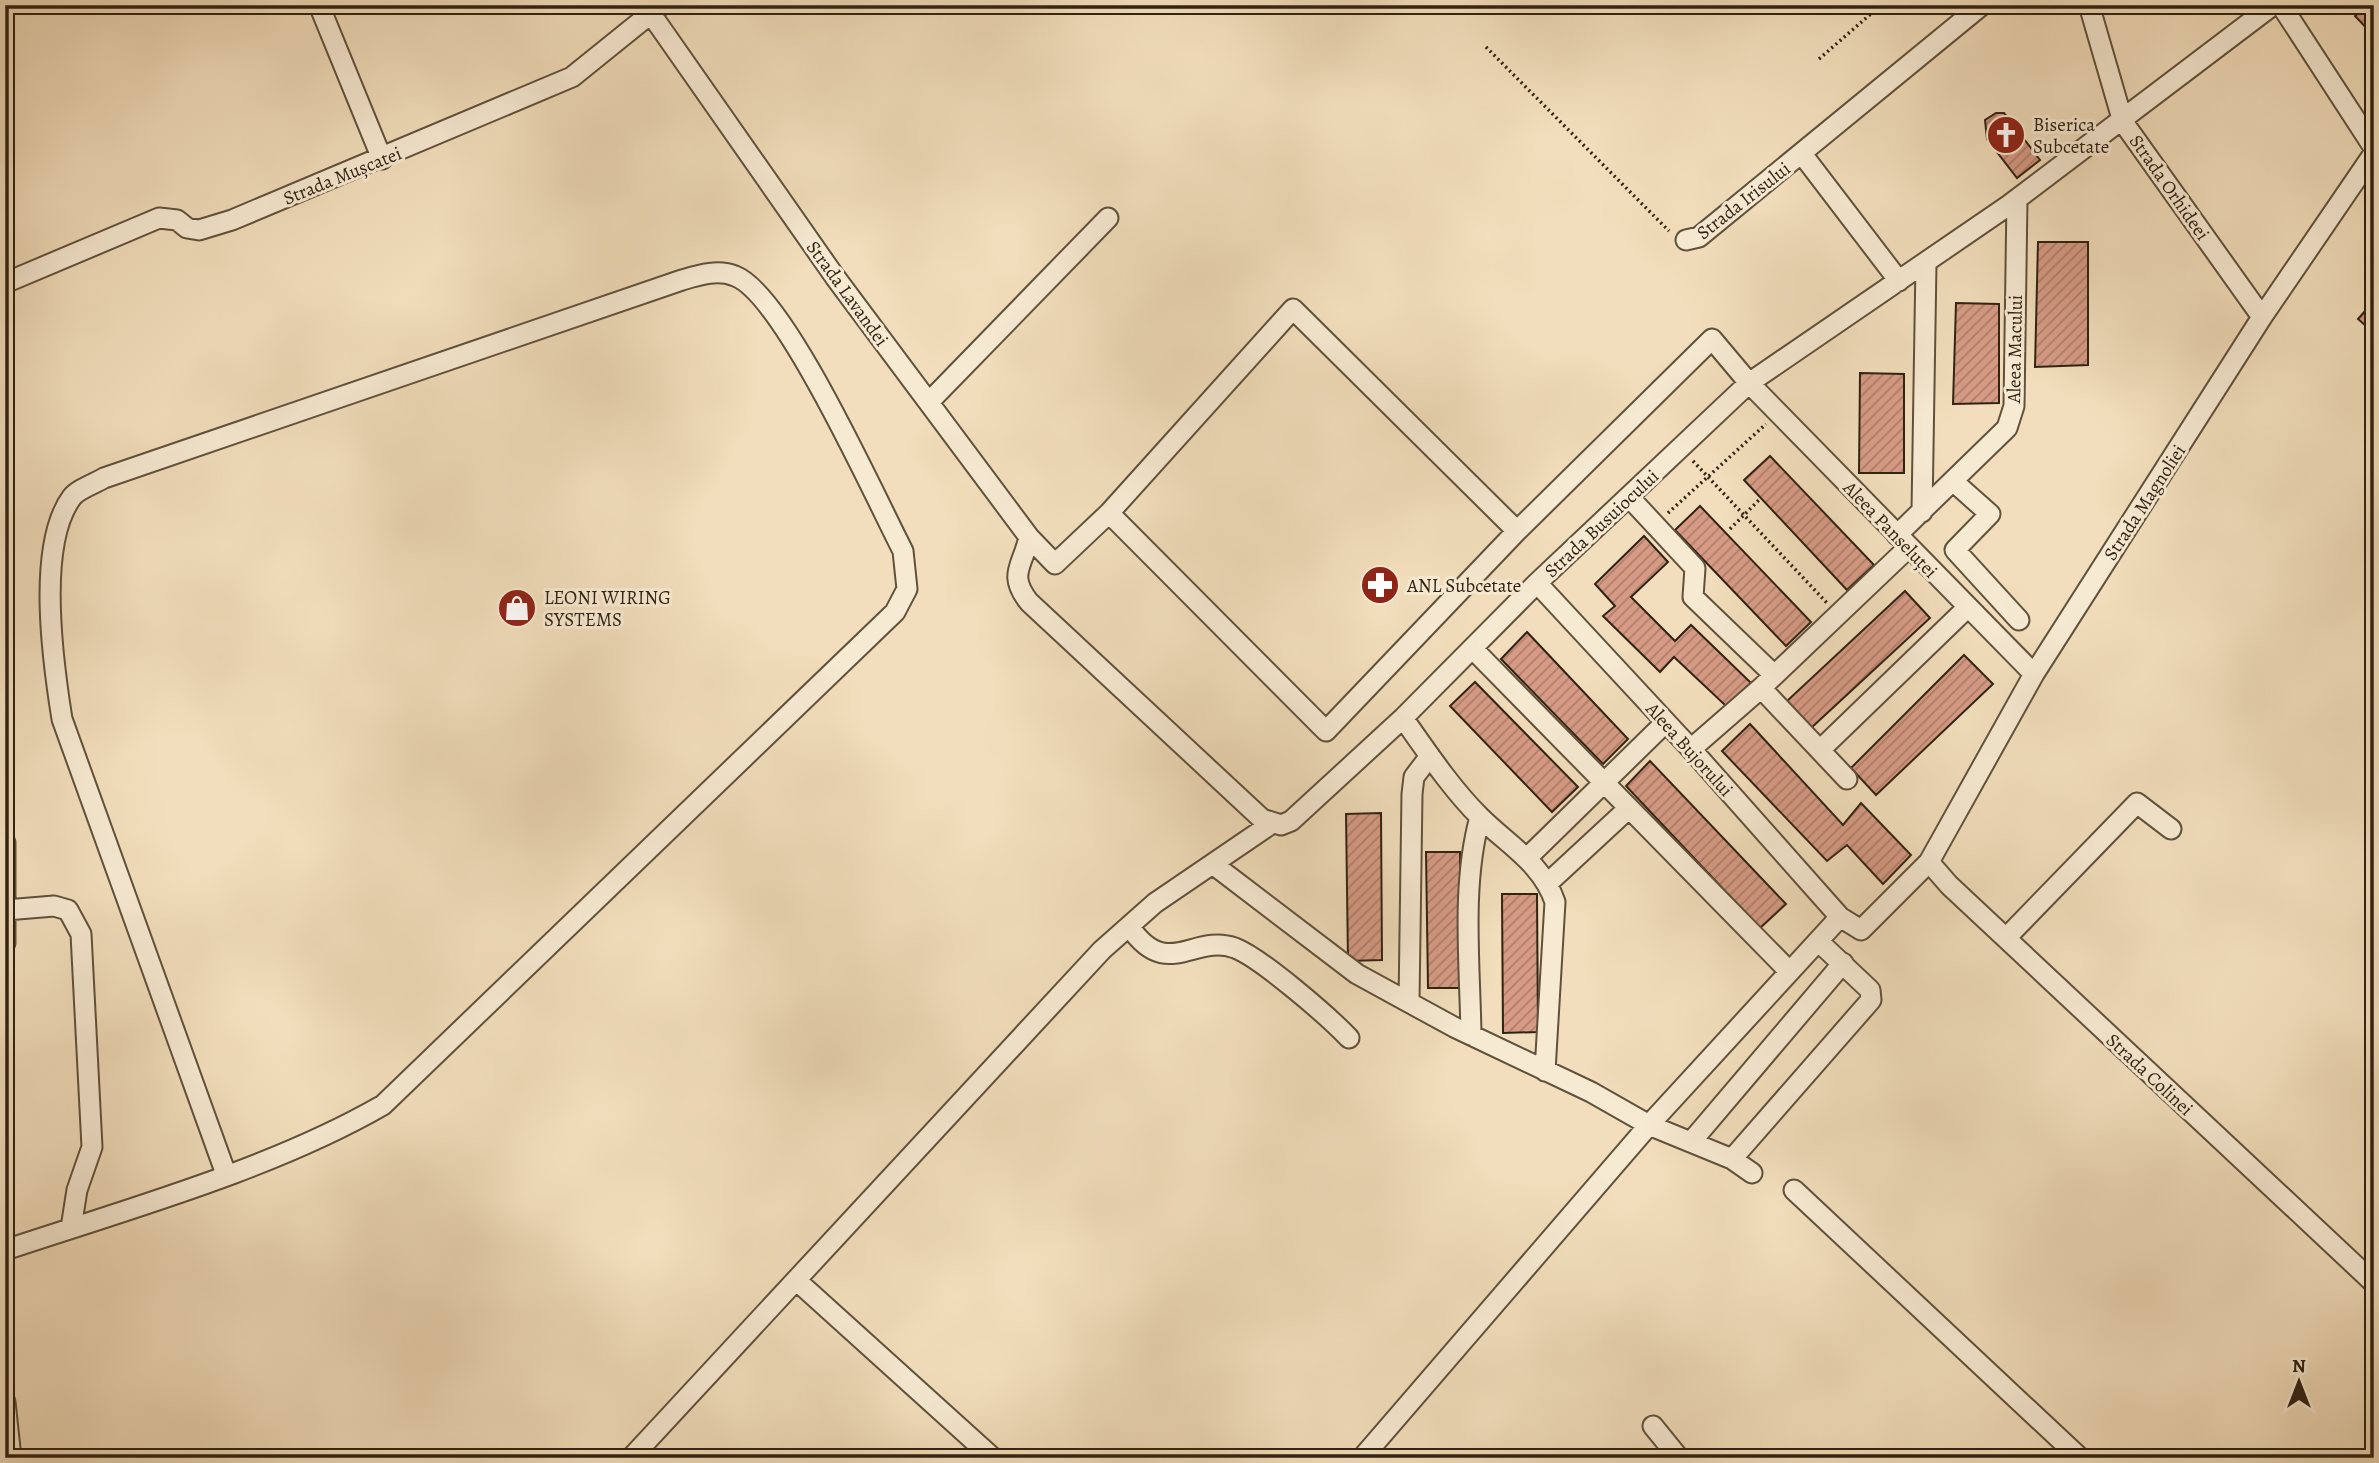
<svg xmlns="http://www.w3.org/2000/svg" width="2379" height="1463" viewBox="0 0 2379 1463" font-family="Alegreya,serif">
<defs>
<pattern id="building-hatch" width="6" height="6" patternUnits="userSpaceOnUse" patternTransform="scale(1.75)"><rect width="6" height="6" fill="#d79b85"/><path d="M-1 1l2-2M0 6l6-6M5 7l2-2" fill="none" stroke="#af7e6b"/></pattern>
</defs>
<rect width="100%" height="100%" fill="#f2debc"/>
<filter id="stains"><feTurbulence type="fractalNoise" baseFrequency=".00286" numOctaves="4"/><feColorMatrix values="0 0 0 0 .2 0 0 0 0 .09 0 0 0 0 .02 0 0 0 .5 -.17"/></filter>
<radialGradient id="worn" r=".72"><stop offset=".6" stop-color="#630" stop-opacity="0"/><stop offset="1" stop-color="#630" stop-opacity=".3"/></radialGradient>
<path fill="url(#building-hatch)" stroke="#302212" stroke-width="2" d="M 2367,5 L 2374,5 L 2374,36 L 2355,16 Z
M 1996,113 L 2004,113 L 2009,119 L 2040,160 L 2017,178 L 1987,139 L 1985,120 Z
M 2038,242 L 2088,242 L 2088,365 L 2035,367 Z
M 2374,301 L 2374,333 L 2358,319 Z
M 1956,303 L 1999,304 L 1999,403 L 1953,404 Z
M 1860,373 L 1904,374 L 1904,473 L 1859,473 Z
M 1770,456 L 1874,565 L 1847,590 L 1744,480 Z
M 1700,506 L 1811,622 L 1786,646 L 1675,530 Z
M 1644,536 L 1668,562 L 1631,597 L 1675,641 L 1691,625 L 1751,683 L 1726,706 L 1674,657 L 1660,672 L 1603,616 L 1615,606 L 1595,584 Z
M 1905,591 L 1930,618 L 1811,728 L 1787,701 Z
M 1527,632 L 1628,739 L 1603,764 L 1501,659 Z
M 1964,655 L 1993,684 L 1876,795 L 1851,768 Z
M 1475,682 L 1578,787 L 1552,812 L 1450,706 Z
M 1750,724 L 1843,825 L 1861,803 L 1911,855 L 1883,884 L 1847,845 L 1827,861 L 1722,751 Z
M 1650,761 L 1786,904 L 1760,928 L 1626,786 Z
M 1381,813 L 1382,960 L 1348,961 L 1346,814 Z
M 1426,852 L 1460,852 L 1462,988 L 1428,988 Z
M 1502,894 L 1537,894 L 1538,1032 L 1503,1033 Z"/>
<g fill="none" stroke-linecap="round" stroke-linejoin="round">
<defs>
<path id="minor" d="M 319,5 L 382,159
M 2089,5 L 2123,122 L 2262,317
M 2281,5 L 2374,148
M 651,14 L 835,277 L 1029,537 L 1055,564 L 1109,513 L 1293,309 L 1517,531 L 1712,339 L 1749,383 L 2034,674
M 1802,154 L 1899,281
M 1686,240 L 1699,237 L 1982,5
M 5,283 L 159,218 L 177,220 L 187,228 L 199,230 L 232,220 L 572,77 L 660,6
M 929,402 L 1108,218
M 1954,482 L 1990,514 L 1955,550 L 2019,620
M 1629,497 L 1695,568 L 1693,597 L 1774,675
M 1922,512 L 1926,263
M 1109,513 L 1326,731 L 1517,531
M 1897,535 L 2007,428 L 2014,406 L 2017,199
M 1029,537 C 1023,566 1007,574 1029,602 L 1262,819 L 1281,825 L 1291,821 L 1403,718 L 1537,583 L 1749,383 L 2009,205 L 2273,5
M 1537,583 L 1691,749 L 1840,917
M 1473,649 L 1789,971
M 1761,688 L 1847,779
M 1403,718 C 1427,752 1451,788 1480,817 C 1508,845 1542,863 1555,902 L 1545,1071
M 1691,749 L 1761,688 L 1909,547
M 1820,750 L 1968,607
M 5,843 L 5,943
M 1527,858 L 1666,722
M 1929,862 L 1949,885 L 2374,1283
M 1214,865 L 1357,974 L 1454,1027 L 1591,1092 L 1649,1125 L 1732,1159 L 1752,1173
M 1548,883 L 1629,808
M 6,910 L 54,906 L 68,910 L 81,934 L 92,1147 L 77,1190 L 71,1228
M 1129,926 C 1167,982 1193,933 1235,948 C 1261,958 1328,1016 1349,1038
M 2006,938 L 2137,803 L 2171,829
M 1409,1002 L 1412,794 L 1414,777 L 1430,756
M 1471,1035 C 1470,964 1461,886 1480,817
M 1691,1142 L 1843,963
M 1732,1159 L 1871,1000 L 1870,990 L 1818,941
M 1794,1190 L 2080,1458
M 5,1250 C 128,1209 272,1169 383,1105 L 895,612 L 907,589 L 903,551 C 875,497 784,294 735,276 C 718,269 699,275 682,280 L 104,478 C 94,484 78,489 72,497 C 36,545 53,663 62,719 L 226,1174
M 796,1280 L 993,1458
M 5,1402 L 11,1458
M 1653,1426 L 1679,1458
M 631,1458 L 1102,950 L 1155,903 L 1271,824
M 1362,1458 L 1649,1125 L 1840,917 L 1861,930 L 1929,862 L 2034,674 L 2262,317 L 2374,153"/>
</defs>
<use href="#minor" stroke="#60513c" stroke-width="23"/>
<path stroke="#302212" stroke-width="3.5" stroke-dasharray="2 3.5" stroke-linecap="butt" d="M 1486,47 L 1669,231
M 1819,59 L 1881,5
M 1693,461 L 1827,603
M 1668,513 L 1766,424
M 1730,529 L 1760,499"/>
<use href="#minor" stroke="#f7ead3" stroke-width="19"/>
</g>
<defs>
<symbol id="church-disc" viewBox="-11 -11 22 22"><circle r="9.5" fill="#8f2418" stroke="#f7ead3"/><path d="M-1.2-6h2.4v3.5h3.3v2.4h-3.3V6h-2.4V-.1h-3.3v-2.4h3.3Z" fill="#fff"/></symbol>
<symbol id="pharmacy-disc" viewBox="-11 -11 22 22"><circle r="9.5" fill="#8f2418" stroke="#f7ead3"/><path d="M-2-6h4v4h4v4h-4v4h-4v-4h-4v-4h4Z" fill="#fff"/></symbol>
<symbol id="shop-disc" viewBox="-11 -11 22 22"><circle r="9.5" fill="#8f2418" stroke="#f7ead3"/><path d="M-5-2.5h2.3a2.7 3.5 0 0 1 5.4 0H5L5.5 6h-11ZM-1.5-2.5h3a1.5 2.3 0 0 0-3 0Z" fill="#fff"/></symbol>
</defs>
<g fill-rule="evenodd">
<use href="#church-disc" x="1984" y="113" width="44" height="44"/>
<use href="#pharmacy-disc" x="1358" y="563" width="44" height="44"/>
<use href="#shop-disc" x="495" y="586" width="44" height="44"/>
</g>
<g text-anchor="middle" stroke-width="6" stroke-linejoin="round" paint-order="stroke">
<g font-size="19" fill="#302212" stroke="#f7ead3" text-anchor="start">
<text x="2033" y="131">Biserica<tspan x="2033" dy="22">Subcetate</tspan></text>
<text x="1407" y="592">ANL Subcetate</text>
<text x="544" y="604">LEONI WIRING<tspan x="544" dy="22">SYSTEMS</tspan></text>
</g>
<g font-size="19" fill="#302212" stroke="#f7ead3">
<text transform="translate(342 175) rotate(-22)" y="7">Strada Mușcatei</text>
<text transform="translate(2170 187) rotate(55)" y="7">Strada Orhideei</text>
<text transform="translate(1743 200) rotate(-38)" y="7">Strada Irisului</text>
<text transform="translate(848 293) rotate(54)" y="7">Strada Lavandei</text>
<text transform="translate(2014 349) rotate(-89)" y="7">Aleea Macului</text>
<text transform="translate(2144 502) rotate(-57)" y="7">Strada Magnoliei</text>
<text transform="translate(1601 523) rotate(-43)" y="7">Strada Busuiocului</text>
<text transform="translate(1891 529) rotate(46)" y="7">Aleea Panseluței</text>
<text transform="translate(1690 749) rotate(48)" y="7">Aleea Bujorului</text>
<text transform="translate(2150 1074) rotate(43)" y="7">Strada Colinei</text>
</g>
</g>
<rect width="2379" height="1463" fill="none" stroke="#f2debc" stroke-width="28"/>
<rect x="7" y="7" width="2365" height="1449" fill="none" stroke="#302212" stroke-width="3.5"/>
<rect x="14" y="14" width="2351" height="1435" fill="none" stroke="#302212" stroke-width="2"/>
<g transform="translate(2299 1382)" stroke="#f7ead3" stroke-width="5" paint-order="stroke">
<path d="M0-5L12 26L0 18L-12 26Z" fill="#302212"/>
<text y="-10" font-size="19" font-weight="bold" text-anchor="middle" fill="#302212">N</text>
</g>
<rect width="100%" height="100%" filter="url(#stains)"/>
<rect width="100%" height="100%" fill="url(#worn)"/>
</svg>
